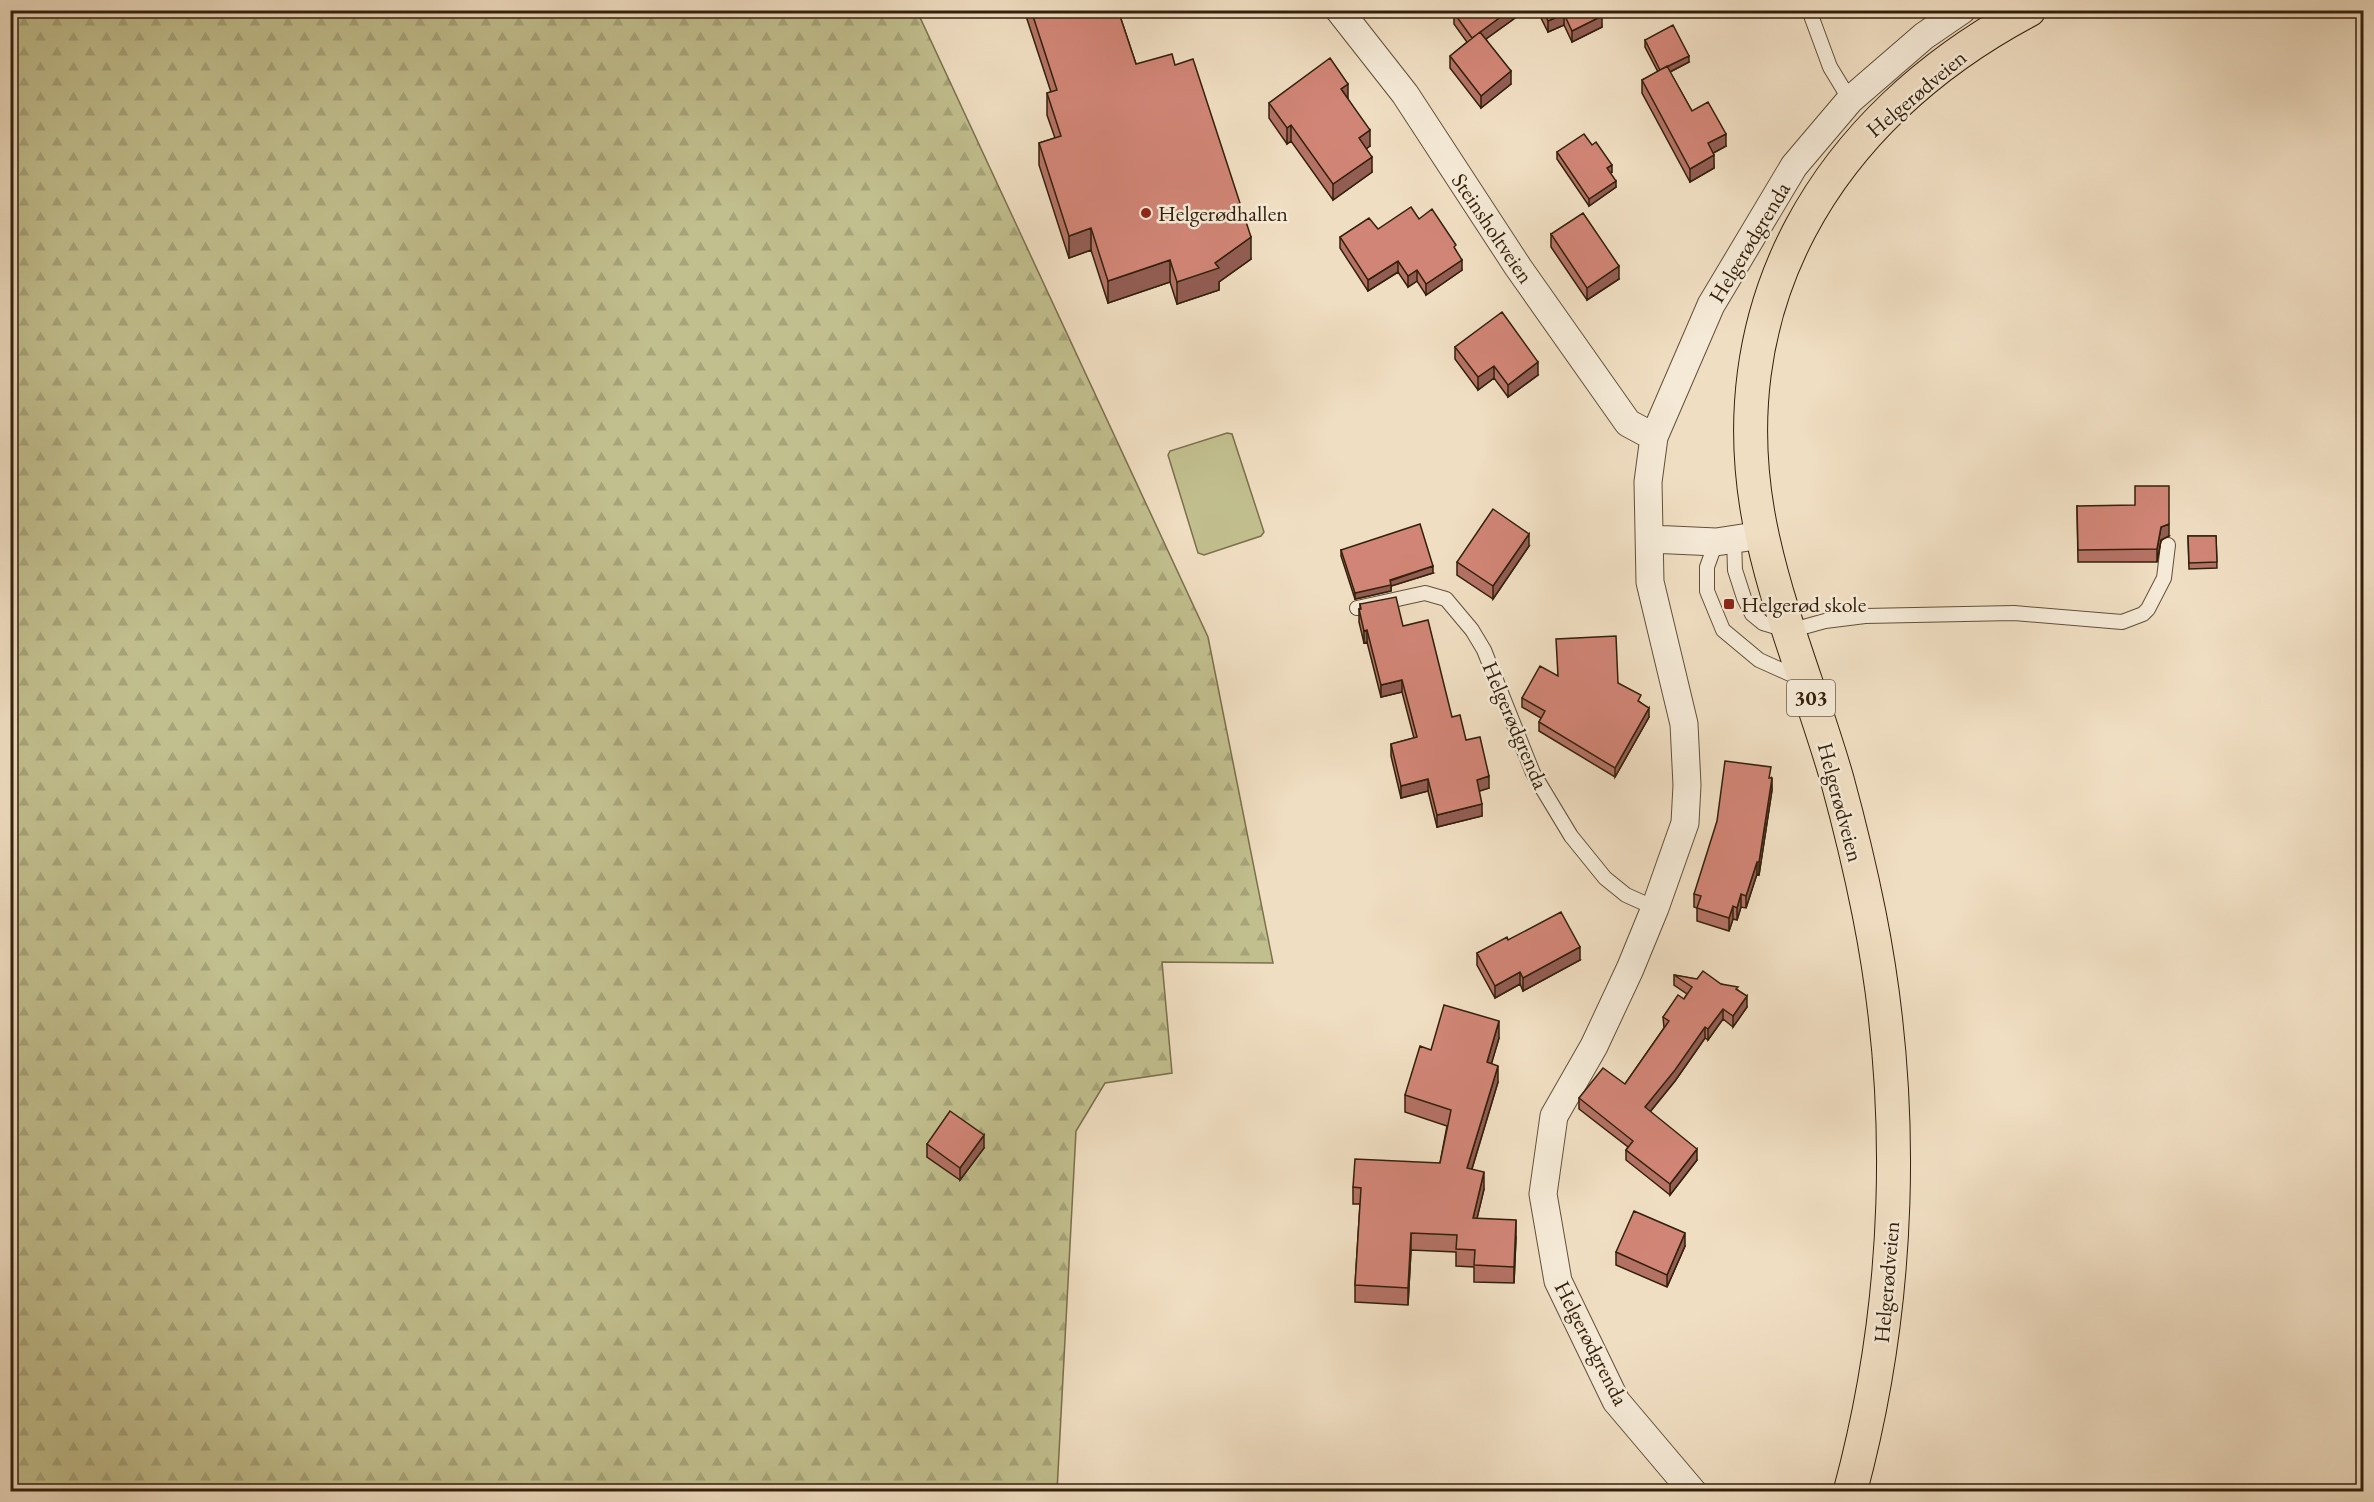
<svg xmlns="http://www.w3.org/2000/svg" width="2374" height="1502" viewBox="0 0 2374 1502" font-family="'EB Garamond',serif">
<defs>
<pattern id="forest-firs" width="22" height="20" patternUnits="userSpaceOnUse" patternTransform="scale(1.5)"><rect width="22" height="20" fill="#c2bf8e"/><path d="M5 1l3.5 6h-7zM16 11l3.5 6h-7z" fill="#a7a479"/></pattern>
</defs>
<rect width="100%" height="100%" fill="#f0dec2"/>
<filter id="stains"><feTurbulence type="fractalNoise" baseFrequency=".00333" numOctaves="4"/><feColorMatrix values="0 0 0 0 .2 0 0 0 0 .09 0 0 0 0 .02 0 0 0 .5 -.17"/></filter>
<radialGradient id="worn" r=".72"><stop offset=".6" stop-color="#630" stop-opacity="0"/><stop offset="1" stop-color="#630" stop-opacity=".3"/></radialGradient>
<path fill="url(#forest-firs)" stroke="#7a704c" stroke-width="1.5" d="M 10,11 L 917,11 L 1208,637 L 1273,963 L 1162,962 L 1172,1073 L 1105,1083 L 1076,1131 L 1057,1491 L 11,1491 Z"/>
<path fill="#c2bf8e" stroke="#7a704c" stroke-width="1.5" d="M 1227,433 L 1232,434 L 1264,532 L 1261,536 L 1204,555 L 1198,553 L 1168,455 L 1170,451 Z"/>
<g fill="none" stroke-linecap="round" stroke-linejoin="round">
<defs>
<path id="lane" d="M 1809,10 L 1830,67 L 1850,100
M 1734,539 L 1735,570 L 1744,598 L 1752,614 L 1763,623 L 1789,631 L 1825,621 L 1865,616 L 2014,613 L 2122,622 L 2143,614 L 2148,609 L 2164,578 L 2168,545
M 1716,542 L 1707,567 L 1707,591 L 1723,630 L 1759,660 L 1799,678
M 1357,608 L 1425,593 L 1446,599 L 1472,630 L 1484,650 L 1533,773 L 1571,836 L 1605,878 L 1626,895 L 1655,908"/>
<path id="street" d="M 1339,10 L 1405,94 L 1518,267 L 1628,423 L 1654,437
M 1650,539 L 1716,542 L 1762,535
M 1693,1492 L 1616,1401 L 1558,1281 L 1543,1194 L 1554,1116 L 1594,1046 L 1630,969 L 1655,908 L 1685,823 L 1687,785 L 1684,724 L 1650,582 L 1648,482 L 1654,437 L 1711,305 L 1794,166 L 1850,100 L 1924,36 L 1962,10"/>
<path id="primary" d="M 1850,1492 C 1901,1304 1907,1103 1869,913 C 1860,868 1849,823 1837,779 C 1814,699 1781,620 1763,539 C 1711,308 1827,117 2029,10"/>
</defs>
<use href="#lane" stroke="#625039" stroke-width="16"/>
<use href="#street" stroke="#625039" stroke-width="29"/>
<use href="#primary" stroke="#33200b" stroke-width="35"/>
<use href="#lane" stroke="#f5ead7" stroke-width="14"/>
<use href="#street" stroke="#f5ead7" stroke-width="27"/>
<use href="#primary" stroke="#f0dec2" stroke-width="33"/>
</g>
<path fill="#b47265" stroke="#33200b" stroke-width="1.5" d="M 1024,10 L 1118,10 L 1136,64 L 1175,65 L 1251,259 L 1219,282 L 1219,290 L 1177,304 L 1170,282 L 1108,303 L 1091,250 L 1069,258 L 1039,165 L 1039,143 L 1055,138 L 1047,115 L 1047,93 L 1051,92 Z
M 1526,10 L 1486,39 L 1511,84 L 1481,108 L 1450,68 L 1450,56 L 1467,42 L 1454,24 L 1454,13 Z
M 1537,10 L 1599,10 L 1602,27 L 1572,42 L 1564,25 L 1548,32 Z
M 1645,40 L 1689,62 L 1670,72 L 1692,111 L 1726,146 L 1713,153 L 1714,168 L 1690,182 L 1642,93 L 1642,80 L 1658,72 L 1645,47 Z
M 1348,99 L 1370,146 L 1366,148 L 1372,172 L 1333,200 L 1291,141 L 1287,144 L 1269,118 L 1269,103 Z
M 1592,145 L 1612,172 L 1610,173 L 1616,187 L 1589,206 L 1557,159 L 1557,152 Z
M 1419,219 L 1456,251 L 1462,270 L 1426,295 L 1417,281 L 1408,287 L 1398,272 L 1368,291 L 1340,248 L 1340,237 L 1378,229 Z
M 1551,234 L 1619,279 L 1587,300 L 1551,247 Z
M 1455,347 L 1538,375 L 1508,397 L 1494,378 L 1478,390 L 1455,359 Z
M 2077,506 L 2169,536 L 2161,540 L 2157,562 L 2078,562 Z
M 2188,536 L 2216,536 L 2217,568 L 2189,569 Z
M 1529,546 L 1493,599 L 1457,575 L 1457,562 Z
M 1341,550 L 1433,573 L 1391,586 L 1391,591 L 1355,599 L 1341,556 Z
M 1360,604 L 1403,626 L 1452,717 L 1466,740 L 1489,788 L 1479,791 L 1482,816 L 1437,827 L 1428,791 L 1401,798 L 1391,756 L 1391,744 L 1414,738 L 1402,692 L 1381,697 L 1367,642 L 1364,643 L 1359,622 L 1359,609 L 1360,609 Z
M 1558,676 L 1618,683 L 1641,703 L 1649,717 L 1615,777 L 1539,731 L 1539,722 L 1541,718 L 1522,707 L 1522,698 Z
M 1771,778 L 1772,790 L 1759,875 L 1757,874 L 1746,908 L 1741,907 L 1737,920 L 1733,919 L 1729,931 L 1697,921 L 1697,908 L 1694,907 L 1694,894 Z
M 1508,940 L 1580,960 L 1523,991 L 1520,984 L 1495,998 L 1477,965 L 1477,953 Z
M 1674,975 L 1721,984 L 1738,990 L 1747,1007 L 1733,1027 L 1723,1019 L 1708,1040 L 1705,1038 L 1675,1081 L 1650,1112 L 1697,1160 L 1670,1195 L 1626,1160 L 1626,1150 L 1628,1147 L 1579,1109 L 1579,1098 L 1625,1084 L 1664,1028 L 1663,1017 L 1684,999 L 1687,994 L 1674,985 Z
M 1499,1038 L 1491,1064 L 1498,1082 L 1472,1169 L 1484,1189 L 1477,1218 L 1516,1237 L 1514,1283 L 1474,1282 L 1474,1267 L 1456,1266 L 1456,1252 L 1411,1250 L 1408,1305 L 1355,1302 L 1355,1285 L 1360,1204 L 1353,1204 L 1353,1187 L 1440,1163 L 1447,1126 L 1405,1112 L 1405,1095 L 1431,1050 Z
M 927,1144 L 984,1148 L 960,1180 L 927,1157 Z
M 1685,1246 L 1667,1287 L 1616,1265 L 1616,1252 Z"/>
<path fill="#925d53" stroke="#33200b" stroke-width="1.5" d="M 1510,10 L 1526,10 L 1472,49 L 1472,38 Z
M 1564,14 L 1564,25 L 1548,32 L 1548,21 Z
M 1602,16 L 1602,27 L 1572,42 L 1572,31 Z
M 1689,56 L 1689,62 L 1660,77 L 1660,70 Z
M 1511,71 L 1511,84 L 1481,108 L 1481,96 Z
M 1348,84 L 1348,99 L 1341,89 Z
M 1291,125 L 1291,141 L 1287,144 L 1287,128 Z
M 1370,130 L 1370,146 L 1359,154 L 1359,138 Z
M 1726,134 L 1726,146 L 1708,156 L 1708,143 Z
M 1714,155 L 1714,168 L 1690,182 L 1690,169 Z
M 1372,157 L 1372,172 L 1333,200 L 1333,184 Z
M 1612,165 L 1612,172 L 1607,174 L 1607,168 Z
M 1616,181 L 1616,187 L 1589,206 L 1589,199 Z
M 1091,228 L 1091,250 L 1069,258 L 1069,236 Z
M 1251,237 L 1251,259 L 1219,282 L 1219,290 L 1177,304 L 1177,282 L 1215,263 Z
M 1170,260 L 1170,282 L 1108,303 L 1108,281 Z
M 1462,260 L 1462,270 L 1426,295 L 1426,284 Z
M 1398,261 L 1398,272 L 1368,291 L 1368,280 Z
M 1619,266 L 1619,279 L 1587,300 L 1587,288 Z
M 1417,270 L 1417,281 L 1408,287 L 1408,276 Z
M 1538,362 L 1538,375 L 1508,397 L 1508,385 Z
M 1494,366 L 1494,378 L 1478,390 L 1478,377 Z
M 2169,524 L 2169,536 L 2161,540 L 2157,562 L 2157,549 L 2161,527 Z
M 1529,534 L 1529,546 L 1493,599 L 1493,586 Z
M 1433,566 L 1433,573 L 1391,586 L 1391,591 L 1355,599 L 1355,593 Z
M 1367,630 L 1367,642 L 1364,643 L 1364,631 Z
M 1402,680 L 1402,692 L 1381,697 L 1381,685 Z
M 1649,708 L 1649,717 L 1615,777 L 1615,768 Z
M 1489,776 L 1489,788 L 1477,792 L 1477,780 Z
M 1772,778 L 1772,790 L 1759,875 L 1759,862 Z
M 1428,779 L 1428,791 L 1401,798 L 1401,786 Z
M 1482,804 L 1482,816 L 1437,827 L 1437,815 Z
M 1757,862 L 1757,874 L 1746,908 L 1746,896 Z
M 1741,894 L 1741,907 L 1737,920 L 1737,908 Z
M 1733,906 L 1733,919 L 1729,931 L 1729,918 Z
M 1580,947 L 1580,960 L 1523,991 L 1523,978 Z
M 1520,972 L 1520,984 L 1495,998 L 1495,986 Z
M 1747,996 L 1747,1007 L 1733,1027 L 1733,1016 Z
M 1723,1009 L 1723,1019 L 1708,1040 L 1708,1029 Z
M 1499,1021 L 1499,1038 L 1487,1079 L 1487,1062 Z
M 1705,1027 L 1705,1038 L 1675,1081 L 1645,1118 L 1645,1107 Z
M 1498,1066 L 1498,1082 L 1467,1185 L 1467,1168 Z
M 984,1135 L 984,1148 L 960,1180 L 960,1168 Z
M 1697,1149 L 1697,1160 L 1670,1195 L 1670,1184 Z
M 1484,1172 L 1484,1189 L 1473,1235 L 1473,1218 Z
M 1516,1220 L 1516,1237 L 1514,1283 L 1514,1267 Z
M 1411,1233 L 1411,1250 L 1408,1305 L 1408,1288 Z
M 1685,1233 L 1685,1246 L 1667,1287 L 1667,1275 Z"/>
<path fill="#d18576" stroke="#33200b" stroke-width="1.5" d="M 1031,10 L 1118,10 L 1136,64 L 1172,54 L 1175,65 L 1193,59 L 1251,237 L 1215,263 L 1219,268 L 1177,282 L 1170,260 L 1108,281 L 1091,228 L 1069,236 L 1039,143 L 1061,136 L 1047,93 L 1057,90 Z
M 1457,10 L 1510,10 L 1472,38 L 1454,13 Z
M 1543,10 L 1599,10 L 1602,16 L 1572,31 L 1564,14 L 1548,21 Z
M 1673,25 L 1689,56 L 1660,70 L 1645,40 Z
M 1480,32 L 1511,71 L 1481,96 L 1450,56 Z
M 1330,58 L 1348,84 L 1341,89 L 1370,130 L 1359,138 L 1372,157 L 1333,184 L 1291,125 L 1287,128 L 1269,103 Z
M 1667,66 L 1692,111 L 1708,102 L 1726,134 L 1708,143 L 1714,155 L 1690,169 L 1642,80 Z
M 1584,134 L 1592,145 L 1596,142 L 1612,165 L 1607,168 L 1616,181 L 1589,199 L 1557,152 Z
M 1411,207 L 1419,219 L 1432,209 L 1456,245 L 1454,247 L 1462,260 L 1426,284 L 1417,270 L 1408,276 L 1398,261 L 1368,280 L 1340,237 L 1369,218 L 1378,229 Z
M 1583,213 L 1619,266 L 1587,288 L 1551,234 Z
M 1502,312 L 1538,362 L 1508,385 L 1494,366 L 1478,377 L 1455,347 Z
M 2135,486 L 2169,486 L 2169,524 L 2161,527 L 2157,549 L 2078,550 L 2077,506 L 2135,505 Z
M 1493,509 L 1529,534 L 1493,586 L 1457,562 Z
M 1420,524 L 1433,566 L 1390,580 L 1391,585 L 1355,593 L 1341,550 Z
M 2188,536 L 2216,536 L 2217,562 L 2189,563 Z
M 1396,597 L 1403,626 L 1428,620 L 1452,717 L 1460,715 L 1466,740 L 1480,737 L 1489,776 L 1477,780 L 1482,804 L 1437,815 L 1428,779 L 1401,786 L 1391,744 L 1417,737 L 1402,680 L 1381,685 L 1367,630 L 1364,631 L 1359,609 L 1361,609 L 1360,604 Z
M 1616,636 L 1618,683 L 1641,695 L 1638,701 L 1649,708 L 1615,768 L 1539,722 L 1545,711 L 1522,698 L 1540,666 L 1558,676 L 1556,639 Z
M 1725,761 L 1771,767 L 1769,778 L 1772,778 L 1759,862 L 1757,862 L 1746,896 L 1741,894 L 1737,908 L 1733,906 L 1729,918 L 1697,908 L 1701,896 L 1694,894 L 1717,821 Z
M 1561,912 L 1580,947 L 1523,978 L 1520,972 L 1495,986 L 1477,953 L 1507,937 L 1508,940 Z
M 1703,971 L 1721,984 L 1738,987 L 1736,989 L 1747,996 L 1733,1016 L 1723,1009 L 1708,1029 L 1705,1027 L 1675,1070 L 1645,1107 L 1697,1149 L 1670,1184 L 1626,1150 L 1633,1141 L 1579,1098 L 1603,1068 L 1625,1084 L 1669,1021 L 1663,1017 L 1678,995 L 1684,999 L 1692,987 L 1674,975 L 1697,979 Z
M 1444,1005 L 1499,1021 L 1487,1062 L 1498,1066 L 1467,1168 L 1484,1172 L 1473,1218 L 1516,1220 L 1514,1267 L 1474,1265 L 1475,1250 L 1456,1249 L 1457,1235 L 1411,1233 L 1408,1288 L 1355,1285 L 1361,1188 L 1353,1187 L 1355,1159 L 1440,1163 L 1451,1110 L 1405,1095 L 1420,1046 L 1431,1050 Z
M 950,1111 L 984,1135 L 960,1168 L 927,1144 Z
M 1634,1211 L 1685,1233 L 1667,1275 L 1616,1252 Z"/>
<g fill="#8f2418" stroke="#f5ead7" stroke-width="2">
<circle cx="1146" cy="213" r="6"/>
<rect x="1723" y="598" width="12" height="12" rx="3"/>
</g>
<g text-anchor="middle" stroke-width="5" stroke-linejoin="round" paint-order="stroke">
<rect fill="#f5ead7" stroke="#6d5d48" stroke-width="1.5" x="1787" y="680" width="48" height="36" rx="4.5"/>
<g font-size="21" font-weight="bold" fill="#33200b">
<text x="1811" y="705">303</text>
</g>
<g font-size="22" fill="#33200b" stroke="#f5ead7">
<text transform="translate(1916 93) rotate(-40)" y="8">Helgerødveien</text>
<text transform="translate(1493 228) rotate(56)" y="8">Steinsholtveien</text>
<text transform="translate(1749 242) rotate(-59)" y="8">Helgerødgrenda</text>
<text transform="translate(1516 725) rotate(67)" y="8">Helgerødgrenda</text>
<text transform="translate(1841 802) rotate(75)" y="8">Helgerødveien</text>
<text transform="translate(1886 1282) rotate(-85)" y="8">Helgerødveien</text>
<text transform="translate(1592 1343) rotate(63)" y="8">Helgerødgrenda</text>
</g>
<g font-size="22" fill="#33200b" stroke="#f5ead7" text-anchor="start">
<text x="1158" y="221">Helgerødhallen</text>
<text x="1741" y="612">Helgerød skole</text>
</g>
</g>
<rect width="2374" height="1502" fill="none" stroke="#f0dec2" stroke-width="36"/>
<rect x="12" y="12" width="2350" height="1478" fill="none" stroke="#33200b" stroke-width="3"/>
<rect x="18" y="18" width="2338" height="1466" fill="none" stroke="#33200b" stroke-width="1.5"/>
<rect width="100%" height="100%" filter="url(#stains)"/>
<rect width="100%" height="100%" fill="url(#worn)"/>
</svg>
